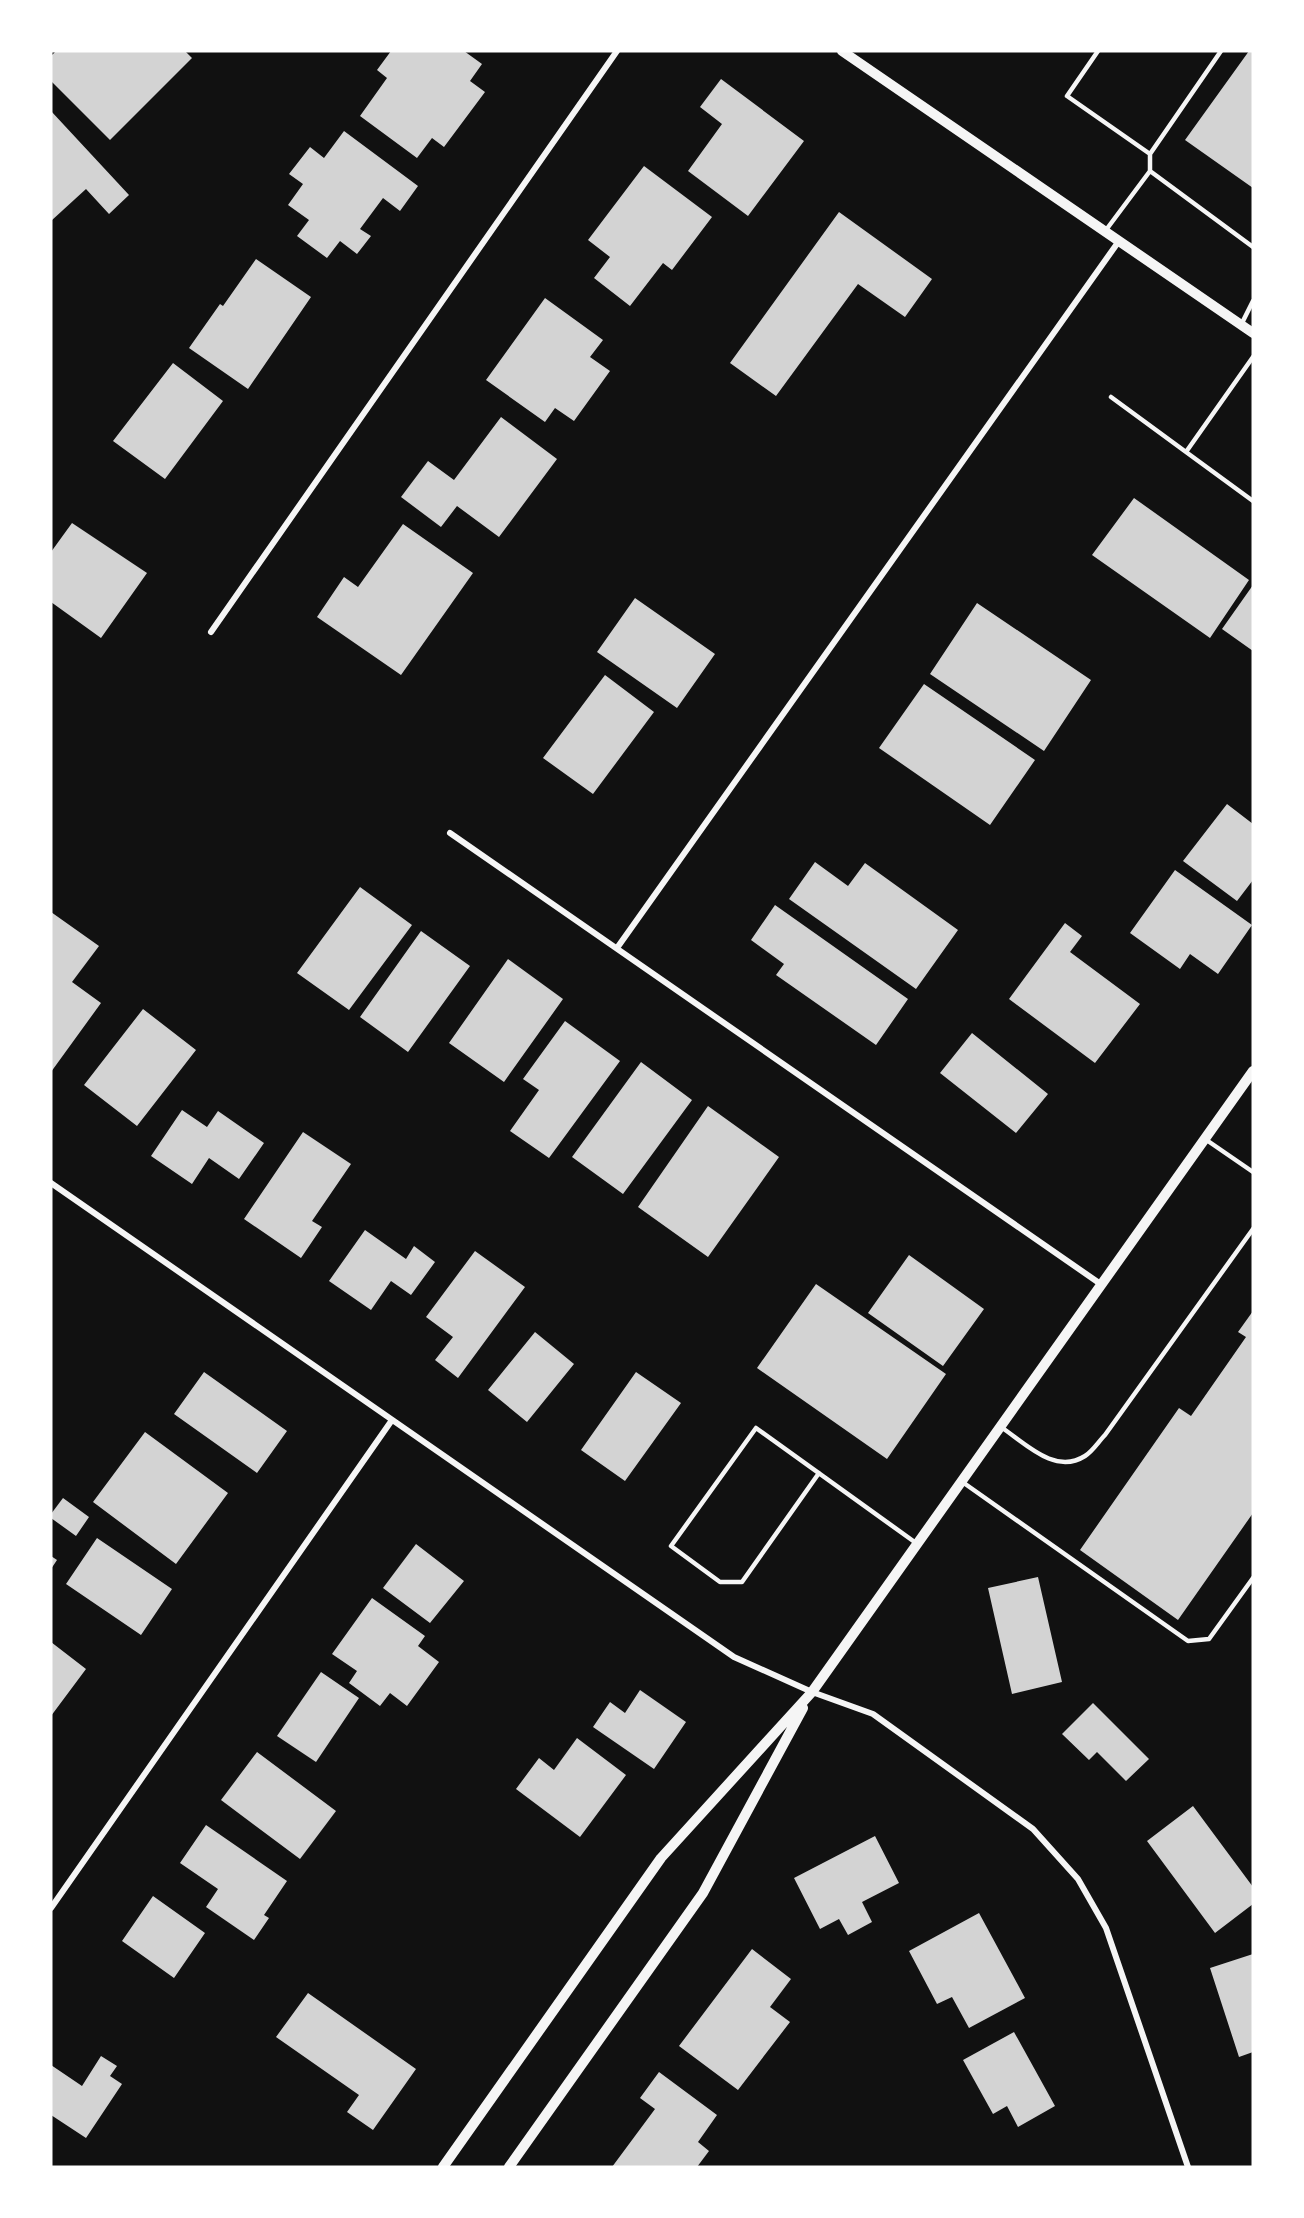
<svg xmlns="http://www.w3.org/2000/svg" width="1304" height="2218" viewBox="0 0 1304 2218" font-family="Ubuntu,sans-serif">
<rect width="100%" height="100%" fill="#111"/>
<path fill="#d3d3d3" d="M 56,51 L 185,51 L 192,58 L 110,140 L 51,81 L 51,56 Z
M 391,51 L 464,51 L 482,64 L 470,81 L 485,92 L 444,147 L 432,138 L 417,158 L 360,116 L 387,78 L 377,70 Z
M 1249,51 L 1253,51 L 1253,188 L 1185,140 Z
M 721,79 L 804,141 L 748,216 L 688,171 L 722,124 L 700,107 Z
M 51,111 L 129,195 L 109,214 L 86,189 L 51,221 Z
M 344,131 L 418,186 L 400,211 L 383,198 L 360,229 L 371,236 L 357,254 L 340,241 L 327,258 L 297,236 L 309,220 L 288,205 L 303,184 L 289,174 L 310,147 L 324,158 Z
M 644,166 L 712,217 L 672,270 L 663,263 L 630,306 L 594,278 L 610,257 L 588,240 Z
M 839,212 L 932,279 L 905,317 L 858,284 L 776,396 L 730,363 Z
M 256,259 L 311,297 L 248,389 L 189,348 L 220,304 L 223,306 Z
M 545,298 L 603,340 L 590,357 L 610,371 L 574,421 L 555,408 L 545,422 L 486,380 Z
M 173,363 L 223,401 L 165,479 L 113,441 Z
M 501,417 L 557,459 L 499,537 L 457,506 L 441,527 L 401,497 L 428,461 L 454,480 Z
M 1134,498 L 1249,580 L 1210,638 L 1092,555 Z
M 72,523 L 147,573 L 101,638 L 51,602 L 51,552 Z
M 403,524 L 473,573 L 401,675 L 317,617 L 344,577 L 358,587 Z
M 1253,585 L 1253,651 L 1222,629 Z
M 635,598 L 715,654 L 677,708 L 597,652 Z
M 977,603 L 1091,680 L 1044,751 L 930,674 Z
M 605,675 L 654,712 L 593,794 L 543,758 Z
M 924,684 L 1035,760 L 990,825 L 879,748 Z
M 1227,804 L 1253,824 L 1253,880 L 1237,901 L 1183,861 Z
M 815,862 L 848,886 L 865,863 L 958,930 L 916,989 L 789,899 Z
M 1175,870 L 1252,925 L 1218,974 L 1190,954 L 1180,969 L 1130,933 Z
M 360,887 L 412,925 L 349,1010 L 297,973 Z
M 775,905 L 908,999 L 876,1045 L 776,975 L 784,964 L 751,940 Z
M 51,912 L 99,946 L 72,982 L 101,1003 L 51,1072 Z
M 1065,923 L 1082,936 L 1070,952 L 1140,1004 L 1095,1063 L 1009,999 Z
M 421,931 L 470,966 L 408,1052 L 360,1017 Z
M 508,959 L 563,999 L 504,1082 L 449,1043 Z
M 143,1009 L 196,1050 L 137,1126 L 84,1085 Z
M 565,1021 L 620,1061 L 549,1158 L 510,1131 L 539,1090 L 523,1079 Z
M 972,1033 L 1048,1094 L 1016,1133 L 940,1073 Z
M 641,1062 L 692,1100 L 623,1194 L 572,1157 Z
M 708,1106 L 779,1157 L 708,1257 L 638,1207 Z
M 182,1110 L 207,1127 L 218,1111 L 264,1143 L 239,1179 L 209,1158 L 192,1184 L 151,1156 Z
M 303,1132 L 351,1164 L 312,1221 L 322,1227 L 301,1258 L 244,1219 Z
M 365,1230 L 406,1259 L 414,1246 L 435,1262 L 411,1295 L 391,1281 L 371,1310 L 329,1281 Z
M 475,1251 L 525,1287 L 458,1378 L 435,1360 L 453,1337 L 426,1317 Z
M 909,1255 L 984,1309 L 943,1366 L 868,1313 Z
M 816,1284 L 946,1374 L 887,1459 L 757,1368 Z
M 1253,1311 L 1253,1513 L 1178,1620 L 1080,1550 L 1179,1408 L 1191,1416 L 1246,1337 L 1238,1332 Z
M 535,1332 L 574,1364 L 527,1422 L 488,1390 Z
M 204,1372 L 287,1431 L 257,1473 L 174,1414 Z
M 636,1372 L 681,1403 L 625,1481 L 581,1450 Z
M 145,1432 L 228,1493 L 176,1564 L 93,1502 Z
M 63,1498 L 89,1517 L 76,1536 L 51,1518 L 51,1514 Z
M 97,1538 L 172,1589 L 141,1635 L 66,1584 Z
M 416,1544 L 464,1581 L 430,1623 L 383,1588 Z
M 51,1556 L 57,1560 L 51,1569 Z
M 1038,1577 L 1062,1682 L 1012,1694 L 988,1588 Z
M 372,1598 L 425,1636 L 418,1646 L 439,1662 L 407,1706 L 390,1693 L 380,1706 L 349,1683 L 357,1671 L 332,1654 Z
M 51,1642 L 86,1669 L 51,1716 Z
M 321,1672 L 359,1698 L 316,1762 L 277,1736 Z
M 640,1690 L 686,1722 L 654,1769 L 593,1727 L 610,1702 L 625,1713 Z
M 1093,1703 L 1149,1759 L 1126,1781 L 1097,1752 L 1089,1760 L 1062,1734 Z
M 577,1738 L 626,1775 L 580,1837 L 516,1789 L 539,1758 L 554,1770 Z
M 257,1752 L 336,1811 L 300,1859 L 221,1800 Z
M 1193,1806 L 1253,1887 L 1253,1904 L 1215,1933 L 1147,1841 Z
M 206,1825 L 287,1881 L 264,1915 L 269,1918 L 254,1940 L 206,1907 L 218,1889 L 180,1863 Z
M 875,1836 L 899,1883 L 862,1902 L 872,1922 L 848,1935 L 839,1919 L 820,1929 L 794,1878 Z
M 153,1896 L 205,1933 L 174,1978 L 122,1941 Z
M 979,1913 L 1025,1998 L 969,2028 L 952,1997 L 937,2004 L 909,1951 Z
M 752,1949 L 791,1979 L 770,2007 L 790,2022 L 738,2090 L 679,2046 Z
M 1253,1954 L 1253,2052 L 1239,2057 L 1210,1968 Z
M 308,1993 L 416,2069 L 373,2130 L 347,2112 L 359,2095 L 276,2037 Z
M 1014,2032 L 1055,2106 L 1018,2127 L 1007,2106 L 993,2114 L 963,2060 Z
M 101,2056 L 117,2066 L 110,2076 L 122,2084 L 86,2138 L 51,2115 L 51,2065 L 82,2086 Z
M 659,2072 L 717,2115 L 698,2142 L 709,2151 L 697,2167 L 612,2167 L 655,2109 L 640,2098 Z"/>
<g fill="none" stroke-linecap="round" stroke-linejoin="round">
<path stroke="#f5f5f5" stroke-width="4.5" d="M 1098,51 L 1067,96 L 1150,154
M 1150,171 L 1150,154 L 1221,51
M 1106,230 L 1150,171 L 1253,247
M 1241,325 L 1253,301
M 1111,397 L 1186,452 L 1253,357
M 1186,452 L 1253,501
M 1205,1139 L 1253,1172
M 1001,1427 C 1026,1444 1055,1475 1085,1456 C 1093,1451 1099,1441 1105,1435 L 1253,1229
M 819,1473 L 742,1582 L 720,1582 L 671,1546 L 756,1428 L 916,1543
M 961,1481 L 1188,1641 L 1209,1639 L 1253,1578"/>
<path stroke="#f5f5f5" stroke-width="6" d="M 211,632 L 617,51
M 450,833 L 1102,1285
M 617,948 L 1119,241
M 51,1183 L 734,1657 L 812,1692 L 873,1714 L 1033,1829 L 1078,1879 L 1106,1928 L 1188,2167
M 51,1908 L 392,1420"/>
<path stroke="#f5f5f5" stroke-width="10" d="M 842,51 L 1253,333
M 443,2167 L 661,1858 L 812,1692 L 1253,1071
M 509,2167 L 703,1893 L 803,1708"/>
</g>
<rect width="1304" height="2218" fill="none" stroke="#ffffff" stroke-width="105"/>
</svg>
